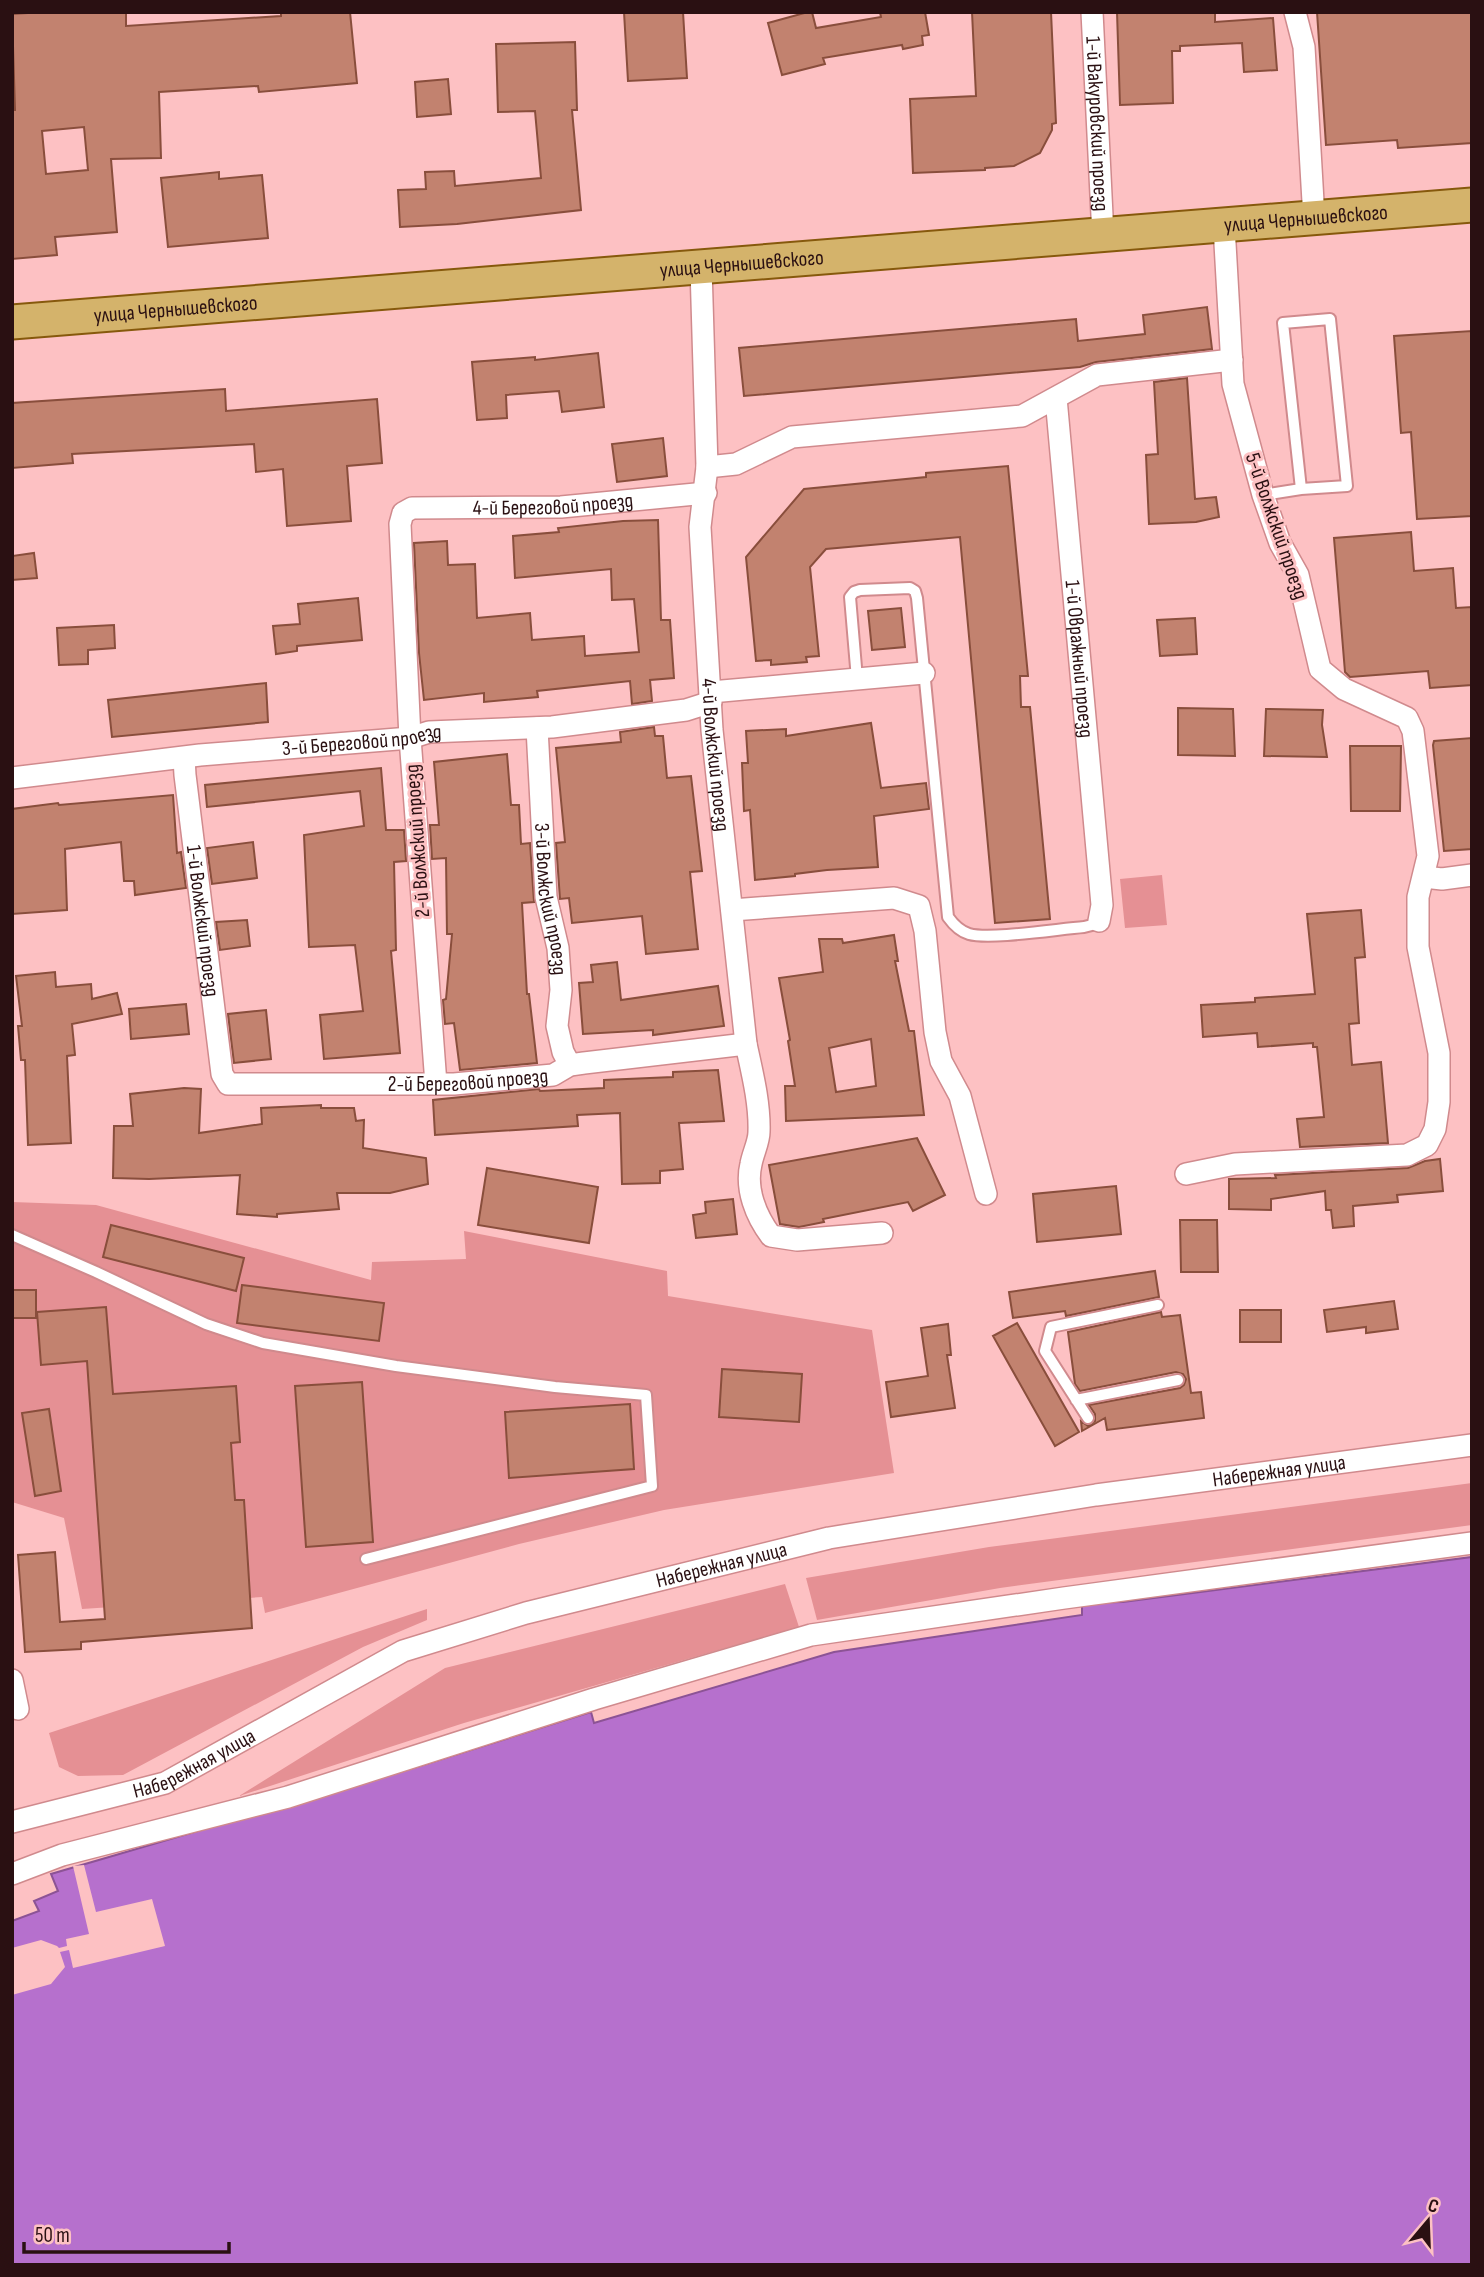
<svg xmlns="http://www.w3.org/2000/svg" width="1484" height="2277" viewBox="0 0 1484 2277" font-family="'Sofia Sans Condensed',sans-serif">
<rect width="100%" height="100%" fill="#fdc1c3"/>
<path fill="#e59094" d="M 1162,875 L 1167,925 L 1125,928 L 1120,879 Z
M 12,1202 L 96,1205 L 371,1280 L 372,1262 L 466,1259 L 464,1231 L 667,1271 L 668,1296 L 872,1330 L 894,1473 L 664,1510 L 519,1544 L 265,1613 L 262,1597 L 82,1609 L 64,1518 L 12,1502 Z
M 1472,1483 L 1472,1525 L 1000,1588 L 817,1620 L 806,1578 L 989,1547 Z
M 785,1584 L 799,1627 L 464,1723 L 239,1796 L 445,1668 Z
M 427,1609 L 427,1620 L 363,1647 L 123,1775 L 78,1776 L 59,1767 L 49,1733 Z"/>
<path fill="#b670cd" stroke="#8c5395" stroke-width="2" d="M 1472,1557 L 1472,2265 L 12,2265 L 12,1921 L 39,1911 L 34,1901 L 58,1891 L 51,1874 L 420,1766 L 591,1712 L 594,1723 L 834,1652 L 1082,1615 L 1082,1603 L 1123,1602 Z"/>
<path fill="#fdc1c3" d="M 84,1865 L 96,1912 L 152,1899 L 165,1946 L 73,1968 L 69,1950 L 60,1952 L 65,1967 L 51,1984 L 12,1995 L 12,1948 L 41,1940 L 57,1946 L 59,1948 L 67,1946 L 66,1939 L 89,1934 L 73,1866 Z"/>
<path fill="#c2826f" stroke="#894e3c" stroke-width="2" fill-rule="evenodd" d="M 44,12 L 126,12 L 126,26 L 281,16 L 281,12 L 350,12 L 357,83 L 259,92 L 258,86 L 159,92 L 161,158 L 111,159 L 117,232 L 55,237 L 57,255 L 12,259 L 12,110 L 15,110 L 12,14 ZM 84,127 L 88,170 L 46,174 L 42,131 Z
M 624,12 L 683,12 L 687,78 L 628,81 Z
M 808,12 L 812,12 L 816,28 L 881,17 L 880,12 L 925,12 L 929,35 L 922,36 L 923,45 L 903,49 L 902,45 L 823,58 L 825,64 L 782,75 L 768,23 Z
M 972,12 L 1051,12 L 1056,123 L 1052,124 L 1052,130 L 1040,153 L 1014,166 L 985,168 L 985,170 L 913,173 L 910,99 L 976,96 Z
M 1117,12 L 1215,12 L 1215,22 L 1273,18 L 1277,70 L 1244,72 L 1242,43 L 1180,46 L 1180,51 L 1172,51 L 1173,103 L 1120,105 Z
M 1317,12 L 1472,12 L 1472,143 L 1398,148 L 1397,140 L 1326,145 Z
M 575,42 L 577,110 L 572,110 L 581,210 L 457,224 L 400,227 L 398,190 L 426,189 L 425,172 L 454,171 L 455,186 L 541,178 L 535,111 L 498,112 L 496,44 Z
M 448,79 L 451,114 L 417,117 L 415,82 Z
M 219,172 L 219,179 L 262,175 L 268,238 L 168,247 L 161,178 Z
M 1207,307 L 1212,349 L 1096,362 L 1080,367 L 744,396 L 739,348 L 1076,319 L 1078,341 L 1145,334 L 1143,315 Z
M 1472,331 L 1472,516 L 1417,519 L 1411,432 L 1401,433 L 1394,336 Z
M 598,353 L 604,407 L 562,412 L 559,391 L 506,395 L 507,418 L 477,420 L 472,362 L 535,357 L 535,360 Z
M 1187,378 L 1195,499 L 1216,497 L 1219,517 L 1196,522 L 1149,524 L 1146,455 L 1158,454 L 1154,382 Z
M 225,389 L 226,411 L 377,399 L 382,463 L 347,466 L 351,521 L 287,526 L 283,469 L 256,472 L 254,444 L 72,454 L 73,463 L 12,468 L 12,403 Z
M 663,438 L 667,476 L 617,482 L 612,444 Z
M 1008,466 L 1028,676 L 1020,676 L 1021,707 L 1030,707 L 1050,919 L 995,923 L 960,537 L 826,549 L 810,567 L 819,656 L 806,657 L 807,662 L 771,665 L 771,660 L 756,661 L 746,557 L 804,489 L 926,477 L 926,473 Z
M 658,520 L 661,620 L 670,620 L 674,678 L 650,680 L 652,701 L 632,704 L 630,681 L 537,691 L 538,697 L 484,702 L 484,693 L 424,700 L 419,653 L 414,543 L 447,541 L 448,565 L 475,564 L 477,618 L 530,613 L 532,640 L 584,636 L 585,656 L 639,652 L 634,599 L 612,600 L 611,569 L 515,578 L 513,536 L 559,532 L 558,528 L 623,521 Z
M 1411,532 L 1414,571 L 1453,568 L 1456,608 L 1472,607 L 1472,685 L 1430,688 L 1428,671 L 1350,677 L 1345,672 L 1334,538 Z
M 34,553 L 37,578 L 12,580 L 12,556 Z
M 358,598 L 362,640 L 297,646 L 297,651 L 276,654 L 273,626 L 300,624 L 298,604 Z
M 901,608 L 905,647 L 872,650 L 868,611 Z
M 1195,618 L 1197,654 L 1160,656 L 1157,620 Z
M 114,625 L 115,648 L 88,650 L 88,664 L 59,665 L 57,628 Z
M 266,683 L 268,722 L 112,737 L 108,700 Z
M 1178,708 L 1233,709 L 1235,756 L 1178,755 Z
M 1266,709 L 1323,710 L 1322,725 L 1327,757 L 1264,756 Z
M 871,723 L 881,788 L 926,783 L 929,809 L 874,816 L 878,867 L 827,870 L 795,874 L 795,876 L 755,880 L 750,810 L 744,811 L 742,763 L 748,763 L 746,731 L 786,729 L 786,736 Z
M 654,727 L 655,736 L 663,736 L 667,778 L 691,776 L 702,871 L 690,872 L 698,949 L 646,954 L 642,916 L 572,923 L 569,898 L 560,899 L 556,843 L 565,842 L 556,748 L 621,742 L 620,732 Z
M 1472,738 L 1472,849 L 1444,851 L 1433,745 L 1434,741 Z
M 1350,746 L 1401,746 L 1400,811 L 1351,811 Z
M 507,754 L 511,805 L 519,805 L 521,844 L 530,843 L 534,902 L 522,903 L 527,994 L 529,994 L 537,1063 L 460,1070 L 454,1023 L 445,1024 L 443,1000 L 446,999 L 452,934 L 447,934 L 446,858 L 432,859 L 430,825 L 439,825 L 434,762 Z
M 381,768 L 386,830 L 404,830 L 406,861 L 394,862 L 396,950 L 391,951 L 400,1053 L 324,1059 L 320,1015 L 363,1011 L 355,945 L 309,947 L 304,835 L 364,826 L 360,791 L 207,807 L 205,785 Z
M 173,795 L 177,853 L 181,852 L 186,888 L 135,895 L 134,881 L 124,881 L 121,842 L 65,849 L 67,910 L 12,914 L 12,809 L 58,803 L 59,805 Z
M 253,842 L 257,878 L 212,884 L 207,848 Z
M 1361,910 L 1365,957 L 1355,958 L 1359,1023 L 1349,1024 L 1352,1065 L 1381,1062 L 1388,1143 L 1300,1147 L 1297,1119 L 1324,1117 L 1317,1047 L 1313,1047 L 1313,1043 L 1258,1047 L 1257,1033 L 1203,1037 L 1201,1005 L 1255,1002 L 1255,998 L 1315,994 L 1307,914 Z
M 247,920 L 250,946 L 220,950 L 216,922 Z
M 894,935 L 898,961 L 895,961 L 909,1031 L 914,1031 L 924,1115 L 786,1121 L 785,1086 L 795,1086 L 788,1041 L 790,1040 L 779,978 L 823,972 L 819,939 L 842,939 L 843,943 ZM 871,1039 L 876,1086 L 836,1092 L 829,1048 Z
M 617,962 L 621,1000 L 718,986 L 724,1026 L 653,1035 L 653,1030 L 583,1034 L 579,983 L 593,982 L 591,965 Z
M 55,972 L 56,987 L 91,984 L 92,999 L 117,993 L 122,1014 L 72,1024 L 75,1055 L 67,1056 L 71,1143 L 28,1145 L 25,1060 L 21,1060 L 18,1026 L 22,1026 L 16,976 Z
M 186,1004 L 189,1034 L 131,1039 L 129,1009 Z
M 266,1010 L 271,1059 L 234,1063 L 228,1014 Z
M 718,1070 L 724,1121 L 679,1123 L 683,1169 L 660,1171 L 660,1183 L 622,1184 L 620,1113 L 577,1115 L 578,1126 L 435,1135 L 433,1100 L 539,1089 L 540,1091 L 604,1088 L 604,1080 L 673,1077 L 673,1072 Z
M 184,1088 L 201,1089 L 199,1133 L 262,1124 L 261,1108 L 321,1105 L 321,1108 L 354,1108 L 356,1121 L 364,1120 L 363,1148 L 426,1158 L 428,1184 L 390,1193 L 337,1193 L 339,1209 L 277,1214 L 277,1217 L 237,1214 L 240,1175 L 149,1179 L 113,1178 L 114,1126 L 133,1126 L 130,1094 Z
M 917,1138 L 945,1195 L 913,1211 L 908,1202 L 823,1219 L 824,1222 L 799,1227 L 780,1224 L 769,1165 Z
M 1440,1159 L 1443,1191 L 1397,1195 L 1398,1202 L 1353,1206 L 1354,1226 L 1333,1228 L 1331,1210 L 1326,1210 L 1325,1191 L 1271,1199 L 1271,1210 L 1229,1209 L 1229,1179 L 1276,1178 L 1275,1175 L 1408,1168 L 1425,1161 Z
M 487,1168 L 598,1187 L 589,1243 L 478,1225 Z
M 1116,1186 L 1121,1234 L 1037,1242 L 1033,1194 Z
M 733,1199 L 737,1234 L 696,1238 L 693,1215 L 706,1213 L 705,1202 Z
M 1180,1220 L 1217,1220 L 1218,1272 L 1181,1272 Z
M 111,1225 L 244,1258 L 236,1291 L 103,1257 Z
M 1155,1271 L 1159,1297 L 1066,1316 L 1065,1311 L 1013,1318 L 1009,1292 Z
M 242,1285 L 384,1303 L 379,1341 L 237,1323 Z
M 12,1290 L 36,1290 L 36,1318 L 12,1318 Z
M 1394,1301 L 1398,1329 L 1366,1333 L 1366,1327 L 1327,1332 L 1324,1310 Z
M 106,1307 L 113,1394 L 236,1386 L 240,1442 L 231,1443 L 235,1500 L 244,1500 L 252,1628 L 81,1642 L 81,1649 L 25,1652 L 18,1555 L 55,1552 L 60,1622 L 105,1619 L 87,1361 L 41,1365 L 37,1312 Z
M 1240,1310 L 1281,1310 L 1281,1342 L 1240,1342 Z
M 1161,1312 L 1162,1317 L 1180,1315 L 1191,1393 L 1201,1392 L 1204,1418 L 1107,1430 L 1105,1418 L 1082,1431 L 1081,1421 L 1088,1426 L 1095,1421 L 1095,1414 L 1089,1405 L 1180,1388 L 1184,1385 L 1186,1379 L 1183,1374 L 1176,1372 L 1080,1391 L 1075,1384 L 1068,1332 Z
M 1017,1323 L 1079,1432 L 1055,1446 L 993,1336 Z
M 948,1324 L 951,1355 L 947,1355 L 955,1408 L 891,1417 L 886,1382 L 928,1376 L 921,1328 Z
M 722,1369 L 802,1374 L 799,1422 L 719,1417 Z
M 362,1382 L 373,1542 L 306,1547 L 295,1386 Z
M 630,1404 L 634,1469 L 509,1478 L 505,1412 Z
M 49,1409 L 61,1491 L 35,1496 L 22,1413 Z"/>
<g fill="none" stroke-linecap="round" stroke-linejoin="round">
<defs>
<path id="lane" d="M 1263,495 L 1301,489 L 1283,323 L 1330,319 L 1347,486 L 1301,489
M 857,679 L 850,597 L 854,592 L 860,590 L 910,588 L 915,591 L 917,598 L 948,917 C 953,924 959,931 969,934 C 990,940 1058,929 1084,927 L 1092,925 L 1099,921
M 12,1235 L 96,1272 L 206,1324 L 263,1343 L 396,1366 L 555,1387 L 646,1395 L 652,1486 L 366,1559
M 1076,1400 L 1178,1380
M 1088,1418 L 1045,1351 L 1051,1327 L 1158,1305"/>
<g id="street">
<path id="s1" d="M 1092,12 L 1103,236"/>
<path d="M 1295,12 L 1304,47 L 1314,219"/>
<path id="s2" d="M 701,268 L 707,467 L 700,527 L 712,730 L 746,1044 C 752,1072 760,1103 759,1132 C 759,1142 753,1153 751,1164 C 745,1189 756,1216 771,1236 L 797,1240 L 882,1233"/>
<path id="s3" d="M 1056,398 L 1102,905 L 1099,921"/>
<path d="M 707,467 L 736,464 L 792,437 L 1022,416 L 1097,375 L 1232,360"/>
<path d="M 711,692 L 924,673"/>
<path id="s4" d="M 537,728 L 546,897 L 558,948 L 561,990 L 557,1026 L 563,1052 L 570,1065"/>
<path id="s5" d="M 184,758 L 185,775 L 222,1074 L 228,1084 L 454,1084 L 553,1075 L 570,1065 L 584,1063 L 746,1044"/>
<path id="s6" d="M 12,778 L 200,755 L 410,738 L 429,732 L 552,727 L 686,710 L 711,702"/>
<path d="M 1424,877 L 1442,879 L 1472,875"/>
<path d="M 732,910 L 894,898 L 919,906 L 925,931 L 935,1032 L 941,1061 L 960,1096 L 986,1194"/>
<path id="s7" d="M 436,1084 L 410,738 L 400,524 L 403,513 L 412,508 L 561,507 L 706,493"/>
<path d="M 1186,1174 L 1235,1164 L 1407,1155 L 1427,1145 L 1435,1129 L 1439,1102 L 1439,1053 L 1418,947 L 1418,897 L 1428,856 L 1413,731 L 1407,718 L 1344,689 L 1320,669 L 1298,575 L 1280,543 L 1263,495 L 1233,384 L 1224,226"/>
<path d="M 12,1680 L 18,1709"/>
<path id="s8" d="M 12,1822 L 165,1783 L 403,1651 L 526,1613 L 829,1538 L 1096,1495 L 1472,1445"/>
<path d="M 12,1874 L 62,1855 L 288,1797 L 594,1699 L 811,1635 L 1064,1598 L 1472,1543"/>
</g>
<g id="primary">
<path id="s9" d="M 12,322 L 1472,205"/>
</g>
</defs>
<use href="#lane" stroke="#d08a8d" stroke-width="14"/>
<use href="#street" stroke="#d08a8d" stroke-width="24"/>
<use href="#primary" stroke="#86590c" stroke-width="37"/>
<use href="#lane" stroke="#fff" stroke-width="10"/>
<use href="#street" stroke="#fff" stroke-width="21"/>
<use href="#primary" stroke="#d4b36b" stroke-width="33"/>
</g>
<g text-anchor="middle" stroke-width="6" stroke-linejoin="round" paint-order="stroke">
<g font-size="21" fill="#2a1012" stroke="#fdc1c3">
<text dy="7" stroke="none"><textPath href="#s1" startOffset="112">1-й Вакуровский проезд</textPath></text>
<text dy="7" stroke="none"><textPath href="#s9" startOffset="1298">улица Чернышевского</textPath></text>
<text dy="7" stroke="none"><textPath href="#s9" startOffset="732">улица Чернышевского</textPath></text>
<text dy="7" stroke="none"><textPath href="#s9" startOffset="164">улица Чернышевского</textPath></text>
<text dy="7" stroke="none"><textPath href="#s7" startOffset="724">4-й Береговой проезд</textPath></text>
<text transform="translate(1277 526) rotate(71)" y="7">5-й Волжский проезд</text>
<text dy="7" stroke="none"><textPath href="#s3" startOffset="262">1-й Овражный проезд</textPath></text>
<text dy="7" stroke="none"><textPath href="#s6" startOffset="352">3-й Береговой проезд</textPath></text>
<text dy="7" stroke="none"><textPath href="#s2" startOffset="488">4-й Волжский проезд</textPath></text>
<text transform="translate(417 841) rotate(-94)" y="7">2-й Волжский проезд</text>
<text dy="7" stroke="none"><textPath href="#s4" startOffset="172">3-й Волжский проезд</textPath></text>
<text dy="7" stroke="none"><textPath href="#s5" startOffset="164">1-й Волжский проезд</textPath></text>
<text dy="7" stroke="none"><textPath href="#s5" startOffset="570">2-й Береговой проезд</textPath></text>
<text dy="7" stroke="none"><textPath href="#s8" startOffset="1326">Набережная улица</textPath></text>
<text dy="7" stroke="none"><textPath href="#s8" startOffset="760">Набережная улица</textPath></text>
<text dy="7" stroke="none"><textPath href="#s8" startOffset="192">Набережная улица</textPath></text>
</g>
</g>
<rect width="1484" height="2277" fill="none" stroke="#2a1012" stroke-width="28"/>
<g transform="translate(1428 2221) rotate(19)" stroke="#fdc1c3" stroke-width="5" paint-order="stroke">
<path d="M0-5L12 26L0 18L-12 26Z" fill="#2a1012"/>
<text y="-10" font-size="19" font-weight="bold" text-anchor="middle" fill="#2a1012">С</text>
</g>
<path d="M24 2242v10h205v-10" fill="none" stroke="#2a1012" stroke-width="3.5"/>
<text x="35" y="2242" font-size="21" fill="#2a1012" stroke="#fdc1c3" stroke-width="5" paint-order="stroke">50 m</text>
</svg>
